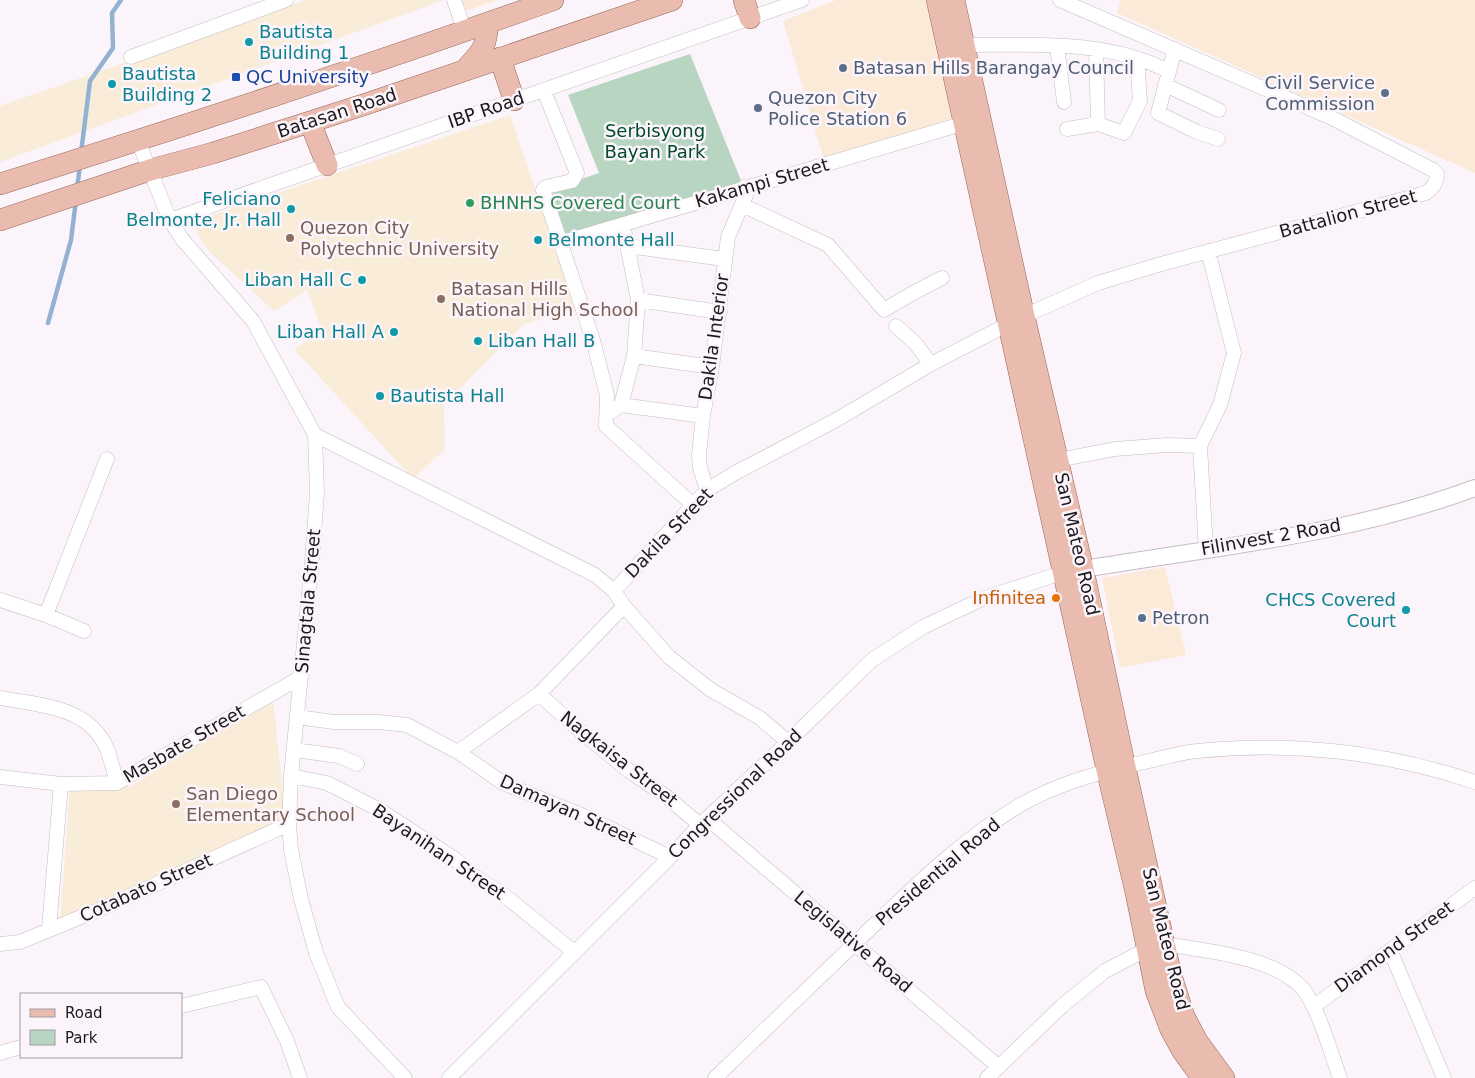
<svg xmlns="http://www.w3.org/2000/svg" width="1475" height="1078" viewBox="0 0 1475 1078" font-family="'DejaVu Sans',sans-serif">
<rect width="100%" height="100%" fill="#fbf5fb"/>
<path fill="#fcead9" d="M 462,0 L 497,0 L 466,11 Z
M 836,0 L 927,0 L 955,117 L 824,160 L 783,21 Z
M 1121,0 L 1475,0 L 1475,173 L 1117,13 Z
M 1165,567 L 1186,655 L 1120,668 L 1102,578 Z"/>
<path fill="#f9ecd8" d="M 305,0 L 444,0 L 0,162 L 0,106 Z
M 510,115 L 576,309 L 524,324 L 444,405 L 445,449 L 413,479 L 294,349 L 322,331 L 307,290 L 274,311 L 214,256 L 204,245 L 191,222 Z
M 273,700 L 286,821 L 60,921 L 70,788 L 129,787 Z"/>
<path fill="#b7d5c1" d="M 690,54 L 742,183 L 567,237 L 550,190 L 599,173 L 568,95 Z"/>
<g fill="none" stroke-linecap="round" stroke-linejoin="round">
<path stroke="#93b2d1" stroke-width="4.5" d="M 81,153 L 90,81 L 113,48 L 112,13 L 121,0
M 77,188 L 80,166
M 48,323 L 71,240 L 76,200"/>
<defs>
<path id="minor" d="M 454,0 L 465,32
M 964,45 C 1020,45 1081,41 1136,58 C 1147,61 1158,66 1168,71
M 1057,46 L 1064,102
M 1096,49 L 1098,124
M 1175,49 L 1158,113 L 1197,132 L 1218,139
M 131,57 L 286,0
M 1165,85 L 1219,110
M 544,91 L 577,173 L 572,181 L 546,187 L 543,190 L 593,340 L 607,395 L 606,426 L 692,504
M 1067,129 L 1098,124 L 1124,133 L 1140,101 L 1137,58
M 138,141 L 170,220 L 182,239 L 253,321 L 315,435 L 317,493 L 312,562 L 291,776 L 289,824 L 291,850 L 301,899 L 316,953 L 338,1007 L 405,1078
M 742,205 L 828,245 L 884,310 L 913,293 L 942,278
M 170,220 L 802,0
M 560,243 L 965,123
M 627,246 L 724,259
M 638,300 L 720,312
M 896,326 L 915,343 L 931,364
M 634,356 L 712,367
M 621,405 L 703,416
M 607,414 L 621,405 L 634,356 L 638,300 L 623,224
M 315,435 L 595,575 L 614,591 L 624,606 L 669,657 L 711,690 L 760,718 L 788,742
M 1058,460 L 1115,449 L 1167,445 L 1200,446
M 707,490 L 700,468 L 699,455 L 703,416 L 712,367 L 728,237 L 746,195 L 744,187
M 1206,550 L 1200,446 L 1220,405 L 1234,353 L 1208,251
M 614,591 L 707,490 L 735,473 L 836,420 L 931,364 L 1024,316 L 1098,283 L 1161,264 L 1426,193 C 1433,187 1437,183 1437,174 L 1433,170 L 1330,117 L 1060,0
M 0,600 L 46,615 L 84,631
M 46,615 L 107,459
M 539,694 L 579,730 L 629,771 L 666,796 L 700,825
M 0,698 C 39,705 89,706 107,749 C 111,760 114,772 117,783
M 297,717 L 334,722 L 379,722 L 407,725 L 458,752 L 503,783 L 584,816 L 670,857
M 294,750 L 339,756 L 357,764
M 458,752 L 539,694 L 624,606
M 291,776 L 327,783 L 380,810 L 455,859 L 474,876 L 504,895 L 574,952
M 0,777 L 61,784 L 117,783 L 301,677
M 707,818 L 999,1067
M 49,929 L 61,784
M 0,944 L 20,942 L 110,905 L 289,824
M 1165,944 C 1206,951 1281,957 1306,993 C 1320,1014 1331,1053 1340,1078
M 1390,950 L 1444,1078
M 181,1006 L 261,987 L 287,1041 L 300,1078
M 1313,1007 L 1475,888
M 0,1053 L 21,1047
M 449,1078 L 670,857 L 700,825 L 788,742 L 872,660 L 923,627 L 982,599 L 1064,572
M 715,1078 C 769,1026 823,974 877,922 C 922,879 969,834 1024,803 C 1056,785 1100,772 1136,764 C 1156,760 1176,753 1197,751 C 1290,741 1386,752 1475,782
M 987,1078 L 1062,1006 L 1105,971 L 1147,949"/>
<path id="tertiary" d="M 1071,571 C 1206,548 1346,536 1475,488"/>
<path id="primary" d="M 744,0 L 750,18
M 937,0 L 1107,770 L 1136,893 L 1156,991 L 1171,1030 L 1182,1050 L 1202,1078
M 954,0 L 1024,316 L 1083,569 L 1125,767 L 1171,975 L 1184,1016 L 1197,1041 L 1224,1078
M 500,58 L 514,100
M 465,70 C 482,51 486,49 488,23
M 310,122 L 327,165
M 0,184 C 186,126 370,65 553,0
M 0,220 L 150,170 L 213,153 L 366,104 L 672,0"/>
</defs>
<use href="#minor" stroke="#c2bdc3" stroke-width="15"/>
<use href="#tertiary" stroke="#c2bdc3" stroke-width="18"/>
<use href="#primary" stroke="#976658" stroke-width="22"/>
<use href="#minor" stroke="#fff" stroke-width="14"/>
<use href="#tertiary" stroke="#fff" stroke-width="16"/>
<use href="#primary" stroke="#e9bcaf" stroke-width="21"/>
</g>
<g fill="#0f9aa8" stroke="#fbf5fb" stroke-width="2">
<circle cx="249" cy="42" r="5"/>
<circle cx="112" cy="84" r="5"/>
<circle cx="291" cy="209" r="5"/>
<circle cx="538" cy="240" r="5"/>
<circle cx="362" cy="280" r="5"/>
<circle cx="394" cy="332" r="5"/>
<circle cx="478" cy="341" r="5"/>
<circle cx="380" cy="396" r="5"/>
<circle cx="1406" cy="610" r="5"/>
</g>
<g fill="#5c6f8a" stroke="#fbf5fb" stroke-width="2">
<circle cx="843" cy="68" r="5"/>
<circle cx="1385" cy="93" r="5"/>
<circle cx="758" cy="108" r="5"/>
<circle cx="1142" cy="618" r="5"/>
</g>
<rect fill="#1a4fb4" stroke="#fbf5fb" stroke-width="2" x="231" y="72" width="10" height="10" rx="2.5"/>
<circle fill="#2e9e5b" stroke="#fbf5fb" stroke-width="2" cx="470" cy="203" r="5"/>
<g fill="#8d6e63" stroke="#fbf5fb" stroke-width="2">
<circle cx="290" cy="238" r="5"/>
<circle cx="441" cy="299" r="5"/>
<circle cx="176" cy="804" r="5"/>
</g>
<circle fill="#e8710a" stroke="#fbf5fb" stroke-width="2" cx="1056" cy="598" r="5"/>
<g text-anchor="middle" stroke-width="5" stroke-linejoin="round" paint-order="stroke">
<g font-size="18" fill="#0d838f" stroke="#fbf5fb" text-anchor="start">
<text x="259" y="38">Bautista<tspan x="259" dy="21">Building 1</tspan></text>
<text x="122" y="80">Bautista<tspan x="122" dy="21">Building 2</tspan></text>
<text x="281" y="205" text-anchor="end">Feliciano<tspan x="281" dy="21">Belmonte, Jr. Hall</tspan></text>
<text x="548" y="246">Belmonte Hall</text>
<text x="352" y="286" text-anchor="end">Liban Hall C</text>
<text x="384" y="338" text-anchor="end">Liban Hall A</text>
<text x="488" y="347">Liban Hall B</text>
<text x="390" y="402">Bautista Hall</text>
<text x="1396" y="606" text-anchor="end">CHCS Covered<tspan x="1396" dy="21">Court</tspan></text>
</g>
<g font-size="18" fill="#4e5e75" stroke="#fbf5fb" text-anchor="start">
<text x="853" y="74">Batasan Hills Barangay Council</text>
<text x="1375" y="89" text-anchor="end">Civil Service<tspan x="1375" dy="21">Commission</tspan></text>
<text x="768" y="104">Quezon City<tspan x="768" dy="21">Police Station 6</tspan></text>
<text x="1152" y="624">Petron</text>
</g>
<g font-size="18" fill="#164399" stroke="#fbf5fb" text-anchor="start">
<text x="246" y="83">QC University</text>
</g>
<g font-size="18" fill="#1b191b" stroke="#fbf5fb">
<text transform="translate(486 110) rotate(-19)" y="6">IBP Road</text>
<text transform="translate(337 113) rotate(-18)" y="6">Batasan Road</text>
<text transform="translate(762 183) rotate(-16)" y="6">Kakampi Street</text>
<text transform="translate(1348 214) rotate(-15)" y="6">Battalion Street</text>
<text transform="translate(714 337) rotate(-82)" y="6">Dakila Interior</text>
<text transform="translate(669 533) rotate(-46)" y="6">Dakila Street</text>
<text transform="translate(1271 537) rotate(-10)" y="6">Filinvest 2 Road</text>
<text transform="translate(1077 544) rotate(77)" y="6">San Mateo Road</text>
<text transform="translate(308 601) rotate(-85)" y="6">Sinagtala Street</text>
<text transform="translate(184 744) rotate(-30)" y="6">Masbate Street</text>
<text transform="translate(619 759) rotate(38)" y="6">Nagkaisa Street</text>
<text transform="translate(735 794) rotate(-44)" y="6">Congressional Road</text>
<text transform="translate(568 810) rotate(24)" y="6">Damayan Street</text>
<text transform="translate(439 852) rotate(34)" y="6">Bayanihan Street</text>
<text transform="translate(938 872) rotate(-40)" y="6">Presidential Road</text>
<text transform="translate(146 888) rotate(-24)" y="6">Cotabato Street</text>
<text transform="translate(1166 939) rotate(76)" y="6">San Mateo Road</text>
<text transform="translate(853 942) rotate(40)" y="6">Legislative Road</text>
<text transform="translate(1394 947) rotate(-36)" y="6">Diamond Street</text>
</g>
<g font-size="18" fill="#014a2a" stroke="#fbf5fb">
<text x="655" y="137">Serbisyong<tspan x="655" dy="21">Bayan Park</tspan></text>
</g>
<g font-size="18" fill="#27864d" stroke="#fbf5fb" text-anchor="start">
<text x="480" y="209">BHNHS Covered Court</text>
</g>
<g font-size="18" fill="#785e54" stroke="#fbf5fb" text-anchor="start">
<text x="300" y="234">Quezon City<tspan x="300" dy="21">Polytechnic University</tspan></text>
<text x="451" y="295">Batasan Hills<tspan x="451" dy="21">National High School</tspan></text>
<text x="186" y="800">San Diego<tspan x="186" dy="21">Elementary School</tspan></text>
</g>
<g font-size="18" fill="#c56008" stroke="#fbf5fb" text-anchor="end">
<text x="1046" y="604">Infinitea</text>
</g>
</g>
<rect x="20" y="993" width="162" height="65" fill="#fbf5fb" stroke="#a19da1"/>
<rect x="30" y="1009" width="25" height="8" fill="#e9bcaf" stroke="#a19da1"/>
<text x="65" y="1018" font-size="15" fill="#1b191b">Road</text>
<rect x="30" y="1030" width="25" height="15" fill="#b7d5c1" stroke="#a19da1"/>
<text x="65" y="1043" font-size="15" fill="#1b191b">Park</text>
</svg>
